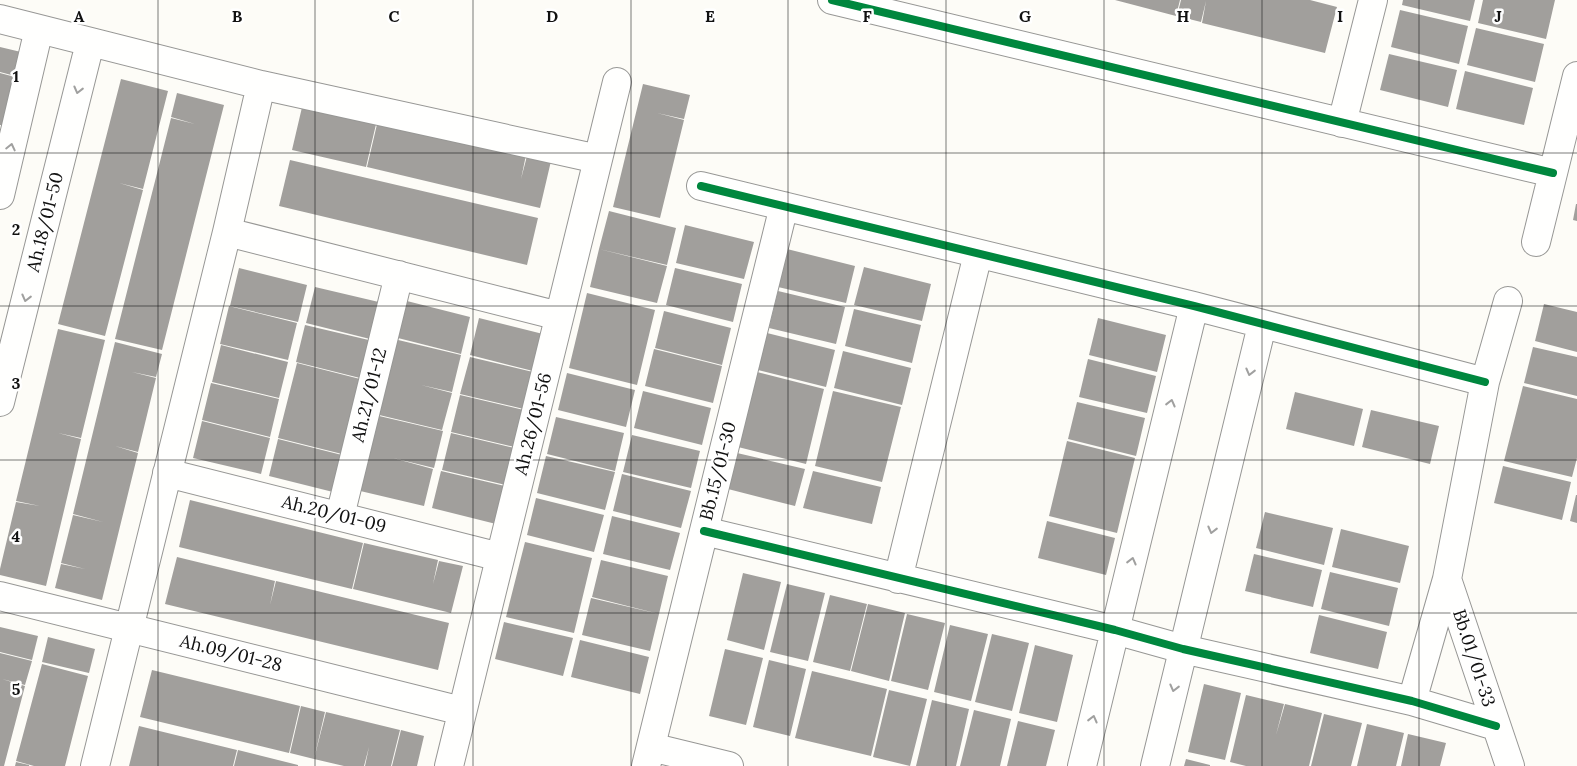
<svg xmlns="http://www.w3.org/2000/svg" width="1577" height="766" viewBox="0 0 1577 766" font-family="Lora,serif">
<rect width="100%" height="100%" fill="#fdfcf7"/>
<path fill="#a19f9c" d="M 1115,0 L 1180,0 L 1176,16 Z
M 1181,0 L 1310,0 L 1337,7 L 1325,53 L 1202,23 L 1206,1 L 1201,22 L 1177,16 Z
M 1403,0 L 1475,0 L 1470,21 L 1402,5 Z
M 1483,0 L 1555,0 L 1546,39 L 1478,23 Z
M 1400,10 L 1468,26 L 1459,64 L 1391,47 Z
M 1476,28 L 1544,44 L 1535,82 L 1467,65 Z
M 0,47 L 21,52 L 15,76 L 0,72 Z
M 1389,54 L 1457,70 L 1448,107 L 1380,90 Z
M 1465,71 L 1533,88 L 1524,125 L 1456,109 Z
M 0,73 L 15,77 L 3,125 L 0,125 Z
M 121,79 L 168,91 L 143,189 L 119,183 L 143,190 L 105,336 L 58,324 Z
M 643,84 L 690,95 L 684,119 L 657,113 L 684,120 L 660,218 L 613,207 Z
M 177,93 L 224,105 L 162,350 L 115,339 L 171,118 L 195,124 L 171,117 Z
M 303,103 L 377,120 L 366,167 L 292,150 Z
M 378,120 L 526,155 L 521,179 L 527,156 L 551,161 L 540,208 L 367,167 Z
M 290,160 L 538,218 L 527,265 L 279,206 Z
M 1576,204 L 1577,204 L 1577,221 L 1573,220 Z
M 609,211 L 676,228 L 667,265 L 599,249 Z
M 685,225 L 754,242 L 744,279 L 676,263 Z
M 599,249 L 667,266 L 657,303 L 590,287 Z
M 787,249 L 855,266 L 846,303 L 778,287 Z
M 864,267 L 931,284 L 922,321 L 854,305 Z
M 239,268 L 307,285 L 298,322 L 230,306 Z
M 675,268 L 742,284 L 733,322 L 666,305 Z
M 315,287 L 383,303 L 374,340 L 306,323 Z
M 778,291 L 845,307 L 836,344 L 769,328 Z
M 587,293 L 655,310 L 637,385 L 569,368 Z
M 403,300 L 470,317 L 461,354 L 394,337 Z
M 1544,304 L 1577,312 L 1577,352 L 1535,341 Z
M 229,306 L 297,323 L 288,360 L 220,344 Z
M 854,309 L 921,325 L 912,363 L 845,346 Z
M 664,311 L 731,328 L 722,365 L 655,348 Z
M 479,318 L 547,335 L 537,372 L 470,355 Z
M 1098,318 L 1166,335 L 1157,372 L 1089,355 Z
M 305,325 L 373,341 L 364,379 L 296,362 Z
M 58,329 L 105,340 L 81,438 L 58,433 L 81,439 L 46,586 L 0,575 L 0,569 L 16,502 L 40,506 L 16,501 Z
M 767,333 L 835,350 L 826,387 L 758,370 Z
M 394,339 L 461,355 L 452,392 L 421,385 L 452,393 L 442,430 L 375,414 Z
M 115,342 L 162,354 L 156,377 L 132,372 L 156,378 L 138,452 L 115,446 L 138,453 L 102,600 L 55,588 L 61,564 L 85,569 L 61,563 L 73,515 L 103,522 L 73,514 Z
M 221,345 L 288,362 L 279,398 L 212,382 Z
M 1533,347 L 1577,357 L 1577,396 L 1524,383 Z
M 654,349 L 722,366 L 713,403 L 645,386 Z
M 843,351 L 911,368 L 902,405 L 834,388 Z
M 470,357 L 537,373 L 528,410 L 460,394 Z
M 1088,359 L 1156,376 L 1147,413 L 1079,397 Z
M 297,363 L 364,380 L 346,455 L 278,438 Z
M 757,372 L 824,389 L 806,464 L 738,447 Z
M 567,373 L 635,390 L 626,427 L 558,410 Z
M 211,383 L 279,399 L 270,437 L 202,420 Z
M 1523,386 L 1577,399 L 1577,458 L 1572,477 L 1504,461 Z
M 643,391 L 711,408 L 702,445 L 634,428 Z
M 833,391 L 901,407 L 882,482 L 815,466 Z
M 1295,392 L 1363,409 L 1354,446 L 1286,429 Z
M 460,395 L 528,411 L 519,448 L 451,432 Z
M 1077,402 L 1145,418 L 1136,456 L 1068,439 Z
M 1371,410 L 1439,426 L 1430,464 L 1362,447 Z
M 375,415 L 443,431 L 434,468 L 393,458 L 433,469 L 424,506 L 356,490 Z
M 556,417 L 624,433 L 615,471 L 547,454 Z
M 202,421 L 270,438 L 261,474 L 193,458 Z
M 451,433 L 519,449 L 510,486 L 442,470 Z
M 632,435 L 700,451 L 691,488 L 623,472 Z
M 278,439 L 346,456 L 337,493 L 269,476 Z
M 1067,441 L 1135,458 L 1117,533 L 1049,516 Z
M 737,453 L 805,469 L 795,506 L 728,489 Z
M 546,456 L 615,472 L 605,510 L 537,493 Z
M 1503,466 L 1571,482 L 1562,520 L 1494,503 Z
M 441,471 L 509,487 L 500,525 L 432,508 Z
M 813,471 L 881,487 L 872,524 L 803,508 Z
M 622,474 L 691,491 L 681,528 L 613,511 Z
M 1576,495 L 1577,495 L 1577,523 L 1570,521 Z
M 536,498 L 604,515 L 594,552 L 527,535 Z
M 190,500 L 363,543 L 352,589 L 179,547 Z
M 1265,512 L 1333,528 L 1324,565 L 1256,548 Z
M 612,516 L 680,533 L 670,570 L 603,554 Z
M 1047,521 L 1115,538 L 1106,575 L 1038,558 Z
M 1341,529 L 1409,546 L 1400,583 L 1332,567 Z
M 525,542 L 592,558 L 574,633 L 506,617 Z
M 364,543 L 438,560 L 433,584 L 439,561 L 463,566 L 451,613 L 353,589 Z
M 1254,554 L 1322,570 L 1313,607 L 1245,591 Z
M 177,557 L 275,581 L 270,605 L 276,581 L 449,623 L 438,670 L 165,604 Z
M 601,560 L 668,576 L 659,614 L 592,597 Z
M 1330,572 L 1398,588 L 1389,626 L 1321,609 Z
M 743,573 L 781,582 L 764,650 L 727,640 Z
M 787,584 L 825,593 L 808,661 L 770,652 Z
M 830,595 L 867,604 L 850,671 L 813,662 Z
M 591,598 L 659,614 L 650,651 L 582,635 Z
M 868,604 L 905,613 L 889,681 L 851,671 Z
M 907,614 L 945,623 L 928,690 L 891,681 Z
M 1319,615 L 1387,632 L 1378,669 L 1310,653 Z
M 504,622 L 573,638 L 563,676 L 495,659 Z
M 950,625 L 988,634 L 971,701 L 934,692 Z
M 0,627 L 38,636 L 32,660 L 0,652 Z
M 992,634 L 1029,643 L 1012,711 L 975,702 Z
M 48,637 L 95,649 L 89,673 L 42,662 Z
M 580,640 L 649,657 L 640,694 L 571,677 Z
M 1035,645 L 1073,655 L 1057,722 L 1019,713 Z
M 725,649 L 763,658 L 746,725 L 709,716 Z
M 0,653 L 32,661 L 25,685 L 2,679 L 25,686 L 4,766 L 0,766 Z
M 769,660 L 806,669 L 790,736 L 753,727 Z
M 42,664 L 88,676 L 65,766 L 34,766 L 16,761 Z
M 152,670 L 300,706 L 289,753 L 140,717 Z
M 812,671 L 887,689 L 871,756 L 795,738 Z
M 1204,684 L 1241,693 L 1225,760 L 1188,752 Z
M 889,690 L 927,699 L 910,766 L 873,757 Z
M 1246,695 L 1284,704 L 1276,735 L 1285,704 L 1322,713 L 1309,766 L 1246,766 L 1230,762 Z
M 932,700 L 969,709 L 956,766 L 916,766 Z
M 301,706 L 325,712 L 314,759 L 290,753 Z
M 974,710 L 1011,719 L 1000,766 L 960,766 Z
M 326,712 L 400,730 L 391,766 L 365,766 L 369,747 L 364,766 L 344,766 L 314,759 Z
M 1324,714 L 1362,723 L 1351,766 L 1311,766 Z
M 1018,721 L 1055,730 L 1046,766 L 1007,766 Z
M 1367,724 L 1404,733 L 1396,766 L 1357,766 Z
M 139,726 L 237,750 L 233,766 L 129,766 Z
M 401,730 L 424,736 L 417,766 L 392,766 Z
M 1408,734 L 1446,743 L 1440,766 L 1401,766 Z
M 238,750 L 298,765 L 298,766 L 234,766 Z
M 1186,759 L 1210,765 L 1210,766 L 1184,766 Z
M 16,762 L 29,765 L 29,766 L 15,766 Z"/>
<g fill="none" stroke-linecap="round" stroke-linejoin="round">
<defs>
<path id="street" d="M 832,0 L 1553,173
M 0,19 L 261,85 L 598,159
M 1342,123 L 1373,0
M 701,186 L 1194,306 L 1485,382
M 0,195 L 39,29
M 227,232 L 559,316
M 1536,242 L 1577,76
M 0,402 L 90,43
M 167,473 L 500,557
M 340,516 L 399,275
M 704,531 L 1115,630 L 1183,649 L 1412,701 L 1496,726
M 898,579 L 978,254
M 1447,579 L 1510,766
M 0,596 L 462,711
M 1412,701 L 1447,579 L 1485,382 L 1508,301
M 651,747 L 729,766
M 95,766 L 227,232 L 261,85
M 449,766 L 617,82
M 646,766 L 784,206
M 1082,766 L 1194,306
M 1155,766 L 1262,325"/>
</defs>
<use href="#street" stroke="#979795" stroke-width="30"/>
<use href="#street" stroke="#fffffe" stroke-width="28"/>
<defs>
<path id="cycleway" d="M 832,0 L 1553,173
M 701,186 L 1194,306 L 1485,382
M 704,531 L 1115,630 L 1183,649 L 1412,701 L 1496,726"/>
</defs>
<use href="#cycleway" stroke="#fff" stroke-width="11"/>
<use href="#cycleway" stroke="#00873e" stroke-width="8"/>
</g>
<defs><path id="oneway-chevron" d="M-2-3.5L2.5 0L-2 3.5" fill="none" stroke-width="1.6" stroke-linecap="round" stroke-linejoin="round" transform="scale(1.25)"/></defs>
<g stroke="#a0a09f">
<use href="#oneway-chevron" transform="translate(78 90) rotate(104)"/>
<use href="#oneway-chevron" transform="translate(11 147) rotate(-77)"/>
<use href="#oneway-chevron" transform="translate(26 298) rotate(104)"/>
<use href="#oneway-chevron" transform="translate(1250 372) rotate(104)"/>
<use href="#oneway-chevron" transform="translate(1171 403) rotate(-76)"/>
<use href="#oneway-chevron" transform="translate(1212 530) rotate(104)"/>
<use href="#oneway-chevron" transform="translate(1132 561) rotate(-76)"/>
<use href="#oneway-chevron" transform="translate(1174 688) rotate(104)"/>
<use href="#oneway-chevron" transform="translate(1093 719) rotate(-76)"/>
</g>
<path fill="none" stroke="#111" stroke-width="1" stroke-opacity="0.55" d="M 158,0 L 158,766M 315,0 L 315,766M 473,0 L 473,766M 631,0 L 631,766M 788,0 L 788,766M 946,0 L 946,766M 1104,0 L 1104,766M 1262,0 L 1262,766M 1419,0 L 1419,766M 0,153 L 1577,153M 0,306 L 1577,306M 0,460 L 1577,460M 0,613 L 1577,613"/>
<g text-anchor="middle" stroke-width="5" stroke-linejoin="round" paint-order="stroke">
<g font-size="18" fill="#111" stroke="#fff">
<text transform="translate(45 222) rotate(-76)" y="6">Ah.18/01-50</text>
<text transform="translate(369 395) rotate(-76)" y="6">Ah.21/01-12</text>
<text transform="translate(533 424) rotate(-76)" y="6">Ah.26/01-56</text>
<text transform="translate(718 471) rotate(-76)" y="6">Bb.15/01-30</text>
<text transform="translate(334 514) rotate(14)" y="6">Ah.20/01-09</text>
<text transform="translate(231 653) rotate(14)" y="6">Ah.09/01-28</text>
<text transform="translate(1474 658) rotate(72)" y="6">Bb.01/01-33</text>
</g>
</g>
<g font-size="16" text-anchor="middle" font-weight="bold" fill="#111" stroke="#fff" stroke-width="5" stroke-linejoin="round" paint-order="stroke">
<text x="79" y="22">A</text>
<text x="237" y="22">B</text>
<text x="394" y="22">C</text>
<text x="552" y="22">D</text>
<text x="710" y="22">E</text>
<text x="867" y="22">F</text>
<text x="1025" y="22">G</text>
<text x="1183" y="22">H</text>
<text x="1340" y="22">I</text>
<text x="1498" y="22">J</text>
<text x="16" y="82">1</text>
<text x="16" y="235">2</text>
<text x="16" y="389">3</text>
<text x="16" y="542">4</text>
<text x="16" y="695">5</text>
</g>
</svg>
